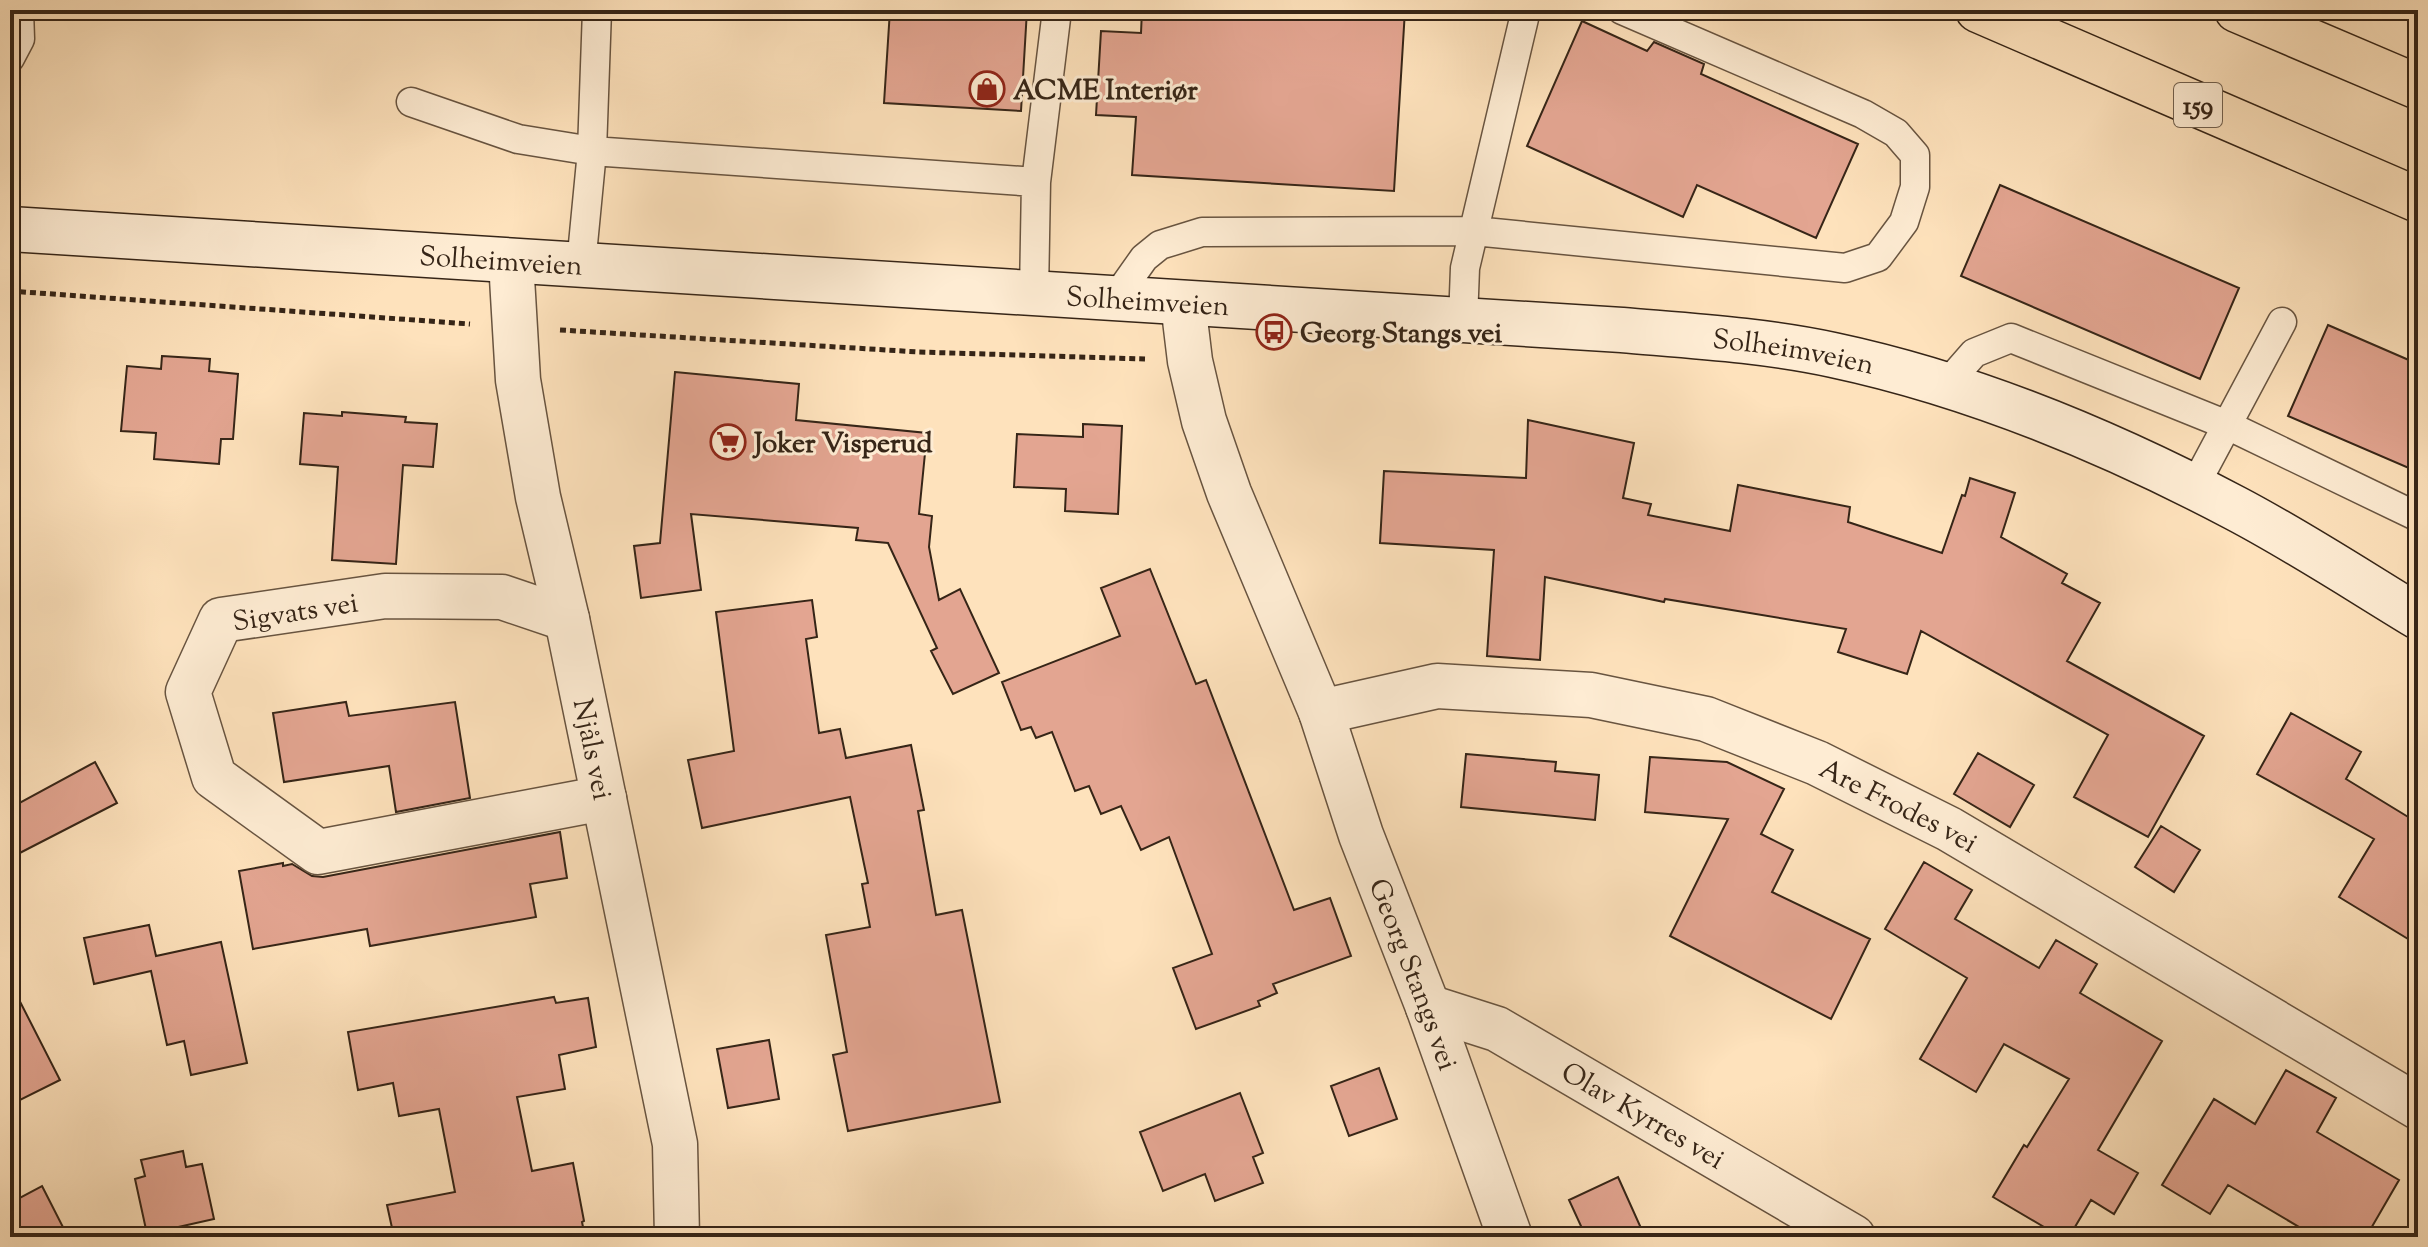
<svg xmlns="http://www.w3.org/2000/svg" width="2428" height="1247" viewBox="0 0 2428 1247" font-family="'Sorts Mill Goudy',serif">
<rect width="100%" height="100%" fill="#fee2bc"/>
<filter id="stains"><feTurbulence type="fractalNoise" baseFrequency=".0025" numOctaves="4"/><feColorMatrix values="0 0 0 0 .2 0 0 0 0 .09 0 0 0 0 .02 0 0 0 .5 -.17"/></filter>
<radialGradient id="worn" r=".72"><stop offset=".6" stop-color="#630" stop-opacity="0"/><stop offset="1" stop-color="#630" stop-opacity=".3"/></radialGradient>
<path fill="#e3a591" stroke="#362517" stroke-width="2" d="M 890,10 L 1027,10 L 1021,111 L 884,103 Z
M 1142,10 L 1405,10 L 1394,191 L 1132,175 L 1136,117 L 1096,115 L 1101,31 L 1141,33 Z
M 1582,21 L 1647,51 L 1654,42 L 1704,64 L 1701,74 L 1858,144 L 1816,238 L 1697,185 L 1683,217 L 1527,146 Z
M 2000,185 L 2239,288 L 2200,379 L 1961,276 Z
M 2328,325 L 2418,364 L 2418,472 L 2288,416 Z
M 162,356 L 210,359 L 209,371 L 238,374 L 233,439 L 221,439 L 219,464 L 154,459 L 156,433 L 121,431 L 127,366 L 161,369 Z
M 675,372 L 799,384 L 796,420 L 927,433 L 919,514 L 932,516 L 929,547 L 939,600 L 960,589 L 999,673 L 953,694 L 931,651 L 937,648 L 888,543 L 856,540 L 858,528 L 691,514 L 701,590 L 641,598 L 634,546 L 660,543 Z
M 342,412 L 406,417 L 405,422 L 437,424 L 433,467 L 403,465 L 396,564 L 332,560 L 338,467 L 300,464 L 304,413 L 342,416 Z
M 1528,420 L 1634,443 L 1623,498 L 1651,504 L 1648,515 L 1730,531 L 1738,485 L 1850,507 L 1848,522 L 1942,553 L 1962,495 L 1965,496 L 1970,478 L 2015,493 L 2001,537 L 2067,574 L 2062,583 L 2100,603 L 2067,661 L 2204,736 L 2148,837 L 2074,797 L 2108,735 L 1921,631 L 1907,674 L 1838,652 L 1846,629 L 1665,599 L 1664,602 L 1545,577 L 1540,660 L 1487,656 L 1494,550 L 1380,543 L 1384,471 L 1526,478 Z
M 1083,424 L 1122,426 L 1118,514 L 1065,511 L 1066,489 L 1014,487 L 1017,434 L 1083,437 Z
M 1150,569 L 1196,684 L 1206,680 L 1294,910 L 1330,898 L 1351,956 L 1273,984 L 1277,993 L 1258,1001 L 1260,1006 L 1196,1029 L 1173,968 L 1212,954 L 1169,837 L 1141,850 L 1121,806 L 1101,814 L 1089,786 L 1075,791 L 1052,732 L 1036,738 L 1031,727 L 1021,730 L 1002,682 L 1120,636 L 1101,588 Z
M 812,600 L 817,637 L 806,639 L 819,733 L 840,729 L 846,758 L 911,745 L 924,810 L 918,811 L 936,915 L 962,910 L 1000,1102 L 848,1131 L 833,1055 L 847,1052 L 826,935 L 870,927 L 862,884 L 868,883 L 850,797 L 702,828 L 688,760 L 734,751 L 716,612 Z
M 346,702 L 349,716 L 455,702 L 470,798 L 396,812 L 389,766 L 284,782 L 273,713 Z
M 2291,713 L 2361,752 L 2346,779 L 2418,823 L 2418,945 L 2339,897 L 2374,839 L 2257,774 Z
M 1978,753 L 2034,785 L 2010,827 L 1954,794 Z
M 1466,754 L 1556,762 L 1555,771 L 1599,775 L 1595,820 L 1461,807 Z
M 1650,757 L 1727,762 L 1784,789 L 1761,834 L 1793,850 L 1772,892 L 1870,939 L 1831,1019 L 1670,936 L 1728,819 L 1645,812 Z
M 95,762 L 117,803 L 10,858 L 10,808 Z
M 2161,826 L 2200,850 L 2174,892 L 2135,867 Z
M 560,832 L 567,878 L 530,884 L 536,917 L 370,946 L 367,929 L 253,949 L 239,871 L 283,863 L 283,866 L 292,864 L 312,876 L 323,877 Z
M 1924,862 L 1972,890 L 1955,919 L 2039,968 L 2056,940 L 2097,964 L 2080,993 L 2162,1041 L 2098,1150 L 2138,1173 L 2114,1214 L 2091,1200 L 2069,1237 L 2061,1237 L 1993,1197 L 2024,1145 L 2027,1147 L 2069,1079 L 2004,1044 L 1976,1092 L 1920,1059 L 1967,978 L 1885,929 Z
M 149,925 L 156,956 L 221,942 L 247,1063 L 191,1075 L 184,1041 L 167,1045 L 151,971 L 94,984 L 84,938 Z
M 10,982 L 60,1080 L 10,1105 Z
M 554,997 L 556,1003 L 588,998 L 596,1047 L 559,1055 L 565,1089 L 517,1097 L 532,1171 L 573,1163 L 584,1221 L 582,1222 L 585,1237 L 394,1237 L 387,1205 L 455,1192 L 439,1109 L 399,1116 L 393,1083 L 358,1090 L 348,1032 Z
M 769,1040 L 779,1099 L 728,1108 L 717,1049 Z
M 1379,1068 L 1397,1119 L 1349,1136 L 1331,1086 Z
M 2286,1070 L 2336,1098 L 2317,1132 L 2399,1180 L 2366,1237 L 2316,1237 L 2228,1185 L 2210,1214 L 2162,1185 L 2214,1099 L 2255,1124 Z
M 1240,1093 L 1263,1153 L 1253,1157 L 1263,1183 L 1215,1201 L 1205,1174 L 1163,1191 L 1140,1132 Z
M 183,1151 L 186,1167 L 202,1164 L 214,1219 L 147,1234 L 135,1179 L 145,1176 L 141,1160 Z
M 1618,1177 L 1645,1237 L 1586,1237 L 1569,1200 Z
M 42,1186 L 68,1237 L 10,1237 L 10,1203 Z"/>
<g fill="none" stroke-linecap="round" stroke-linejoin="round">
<defs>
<path id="service" d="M 10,58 L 20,39 L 19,10
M 411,102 L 518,139 L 592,151 L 1036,182
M 581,265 L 592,151 L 597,10
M 1034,293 L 1036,182 L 1057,10
M 1115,299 L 1144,258 L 1160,245 L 1202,232 L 1474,231 L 1845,268 L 1878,257 L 1904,222 L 1915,187 L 1915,155 L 1896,133 L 1863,114 L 1622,10
M 1463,320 L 1465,268 L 1526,10
M 1946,385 L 1974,353 L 2011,338 L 2227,425 L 2418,517
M 2194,487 L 2282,322"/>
<g id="minor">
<path id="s1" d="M 511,261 L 518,380 L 538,497 L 567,619 L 675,1144 L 677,1237"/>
<path id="s2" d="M 1183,303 L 1190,361 L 1204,421 L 1229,493 L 1321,712 L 1361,835 L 1428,1007 L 1510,1237"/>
<path d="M 567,619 L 502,597 L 385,596 L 221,620 L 188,692 L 214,777 L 318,852 L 604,798"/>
<path id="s3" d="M 1321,712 L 1437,686 L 1591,695 L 1706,719 L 1817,763 L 1949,829 L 2418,1107"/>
<path id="s4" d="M 1428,1007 L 1497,1029 L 1853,1237"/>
</g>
<g id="secondary">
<path id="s5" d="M 10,229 L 1622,330 C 1692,336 1763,340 1833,355 C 1974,385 2108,441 2235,508 C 2298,541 2357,580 2418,617"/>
</g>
<path id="motorway" d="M 1978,10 L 2418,200
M 2237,10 L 2418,87"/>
</defs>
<use href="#service" stroke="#685440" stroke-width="31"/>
<use href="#minor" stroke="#685440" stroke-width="47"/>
<use href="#secondary" stroke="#362517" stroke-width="47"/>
<use href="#motorway" stroke="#362517" stroke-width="47"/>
<path stroke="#362517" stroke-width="5" stroke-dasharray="6 4" stroke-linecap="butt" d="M 10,291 L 470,324
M 560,330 L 919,352 L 1145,359
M 724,1229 L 760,1237"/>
<use href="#service" stroke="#feecd3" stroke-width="28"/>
<use href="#minor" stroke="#feecd3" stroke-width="44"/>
<use href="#secondary" stroke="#feecd3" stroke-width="44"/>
<use href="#motorway" stroke="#fee2bc" stroke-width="44"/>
</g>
<defs>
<symbol id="shop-ring" viewBox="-11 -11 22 22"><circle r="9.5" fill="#feecd3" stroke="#8f2418" stroke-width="1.5"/><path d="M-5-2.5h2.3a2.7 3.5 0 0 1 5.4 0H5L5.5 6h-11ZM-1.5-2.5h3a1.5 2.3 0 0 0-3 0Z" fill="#8f2418"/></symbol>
<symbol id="bus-ring" viewBox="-11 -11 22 22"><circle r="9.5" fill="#feecd3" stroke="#8f2418" stroke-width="1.5"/><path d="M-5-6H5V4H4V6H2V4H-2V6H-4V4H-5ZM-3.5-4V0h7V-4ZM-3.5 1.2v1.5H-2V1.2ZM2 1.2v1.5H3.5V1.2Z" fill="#8f2418"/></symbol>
<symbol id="supermarket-ring" viewBox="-11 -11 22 22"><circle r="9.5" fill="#feecd3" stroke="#8f2418" stroke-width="1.5"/><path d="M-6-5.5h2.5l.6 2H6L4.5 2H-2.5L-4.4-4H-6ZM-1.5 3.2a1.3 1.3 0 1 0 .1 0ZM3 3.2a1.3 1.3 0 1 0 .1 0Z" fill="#8f2418"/></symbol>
</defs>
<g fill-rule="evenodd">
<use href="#shop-ring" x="967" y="69" width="40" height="40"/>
<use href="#bus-ring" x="1254" y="312" width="40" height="40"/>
<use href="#supermarket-ring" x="708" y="422" width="40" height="40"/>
</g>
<g text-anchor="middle" stroke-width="6" stroke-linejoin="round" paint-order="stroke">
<rect fill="#feecd3" stroke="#72614f" stroke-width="2" x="2174" y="83" width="48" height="44" rx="6"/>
<g font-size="26" font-weight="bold" fill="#362517">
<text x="2198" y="114">159</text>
</g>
<g font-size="28" font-weight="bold" fill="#362517" stroke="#feecd3" text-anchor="start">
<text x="1013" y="99">ACME Interiør</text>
<text x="1300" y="342">Georg Stangs vei</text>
<text x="754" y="452">Joker Visperud</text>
</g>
<g font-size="28" fill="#362517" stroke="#feecd3">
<text dy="10" stroke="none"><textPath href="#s5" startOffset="492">Solheimveien</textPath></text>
<text dy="10" stroke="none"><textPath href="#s5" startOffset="1140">Solheimveien</textPath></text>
<text dy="10" stroke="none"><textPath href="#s5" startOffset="1788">Solheimveien</textPath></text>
<text transform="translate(295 611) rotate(-9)" y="10">Sigvats vei</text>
<text dy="10" stroke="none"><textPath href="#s1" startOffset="496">Njåls vei</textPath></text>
<text dy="10" stroke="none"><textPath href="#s3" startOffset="602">Are Frodes vei</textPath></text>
<text dy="10" stroke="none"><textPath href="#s2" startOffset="712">Georg Stangs vei</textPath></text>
<text dy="10" stroke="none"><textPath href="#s4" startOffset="242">Olav Kyrres vei</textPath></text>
</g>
</g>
<rect width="2428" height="1247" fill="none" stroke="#fee2bc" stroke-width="40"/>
<rect x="12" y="12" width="2404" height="1223" fill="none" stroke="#362517" stroke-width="4"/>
<rect x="20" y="20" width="2388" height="1207" fill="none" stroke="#362517" stroke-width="2"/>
<rect width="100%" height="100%" filter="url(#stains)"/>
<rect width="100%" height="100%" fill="url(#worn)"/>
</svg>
